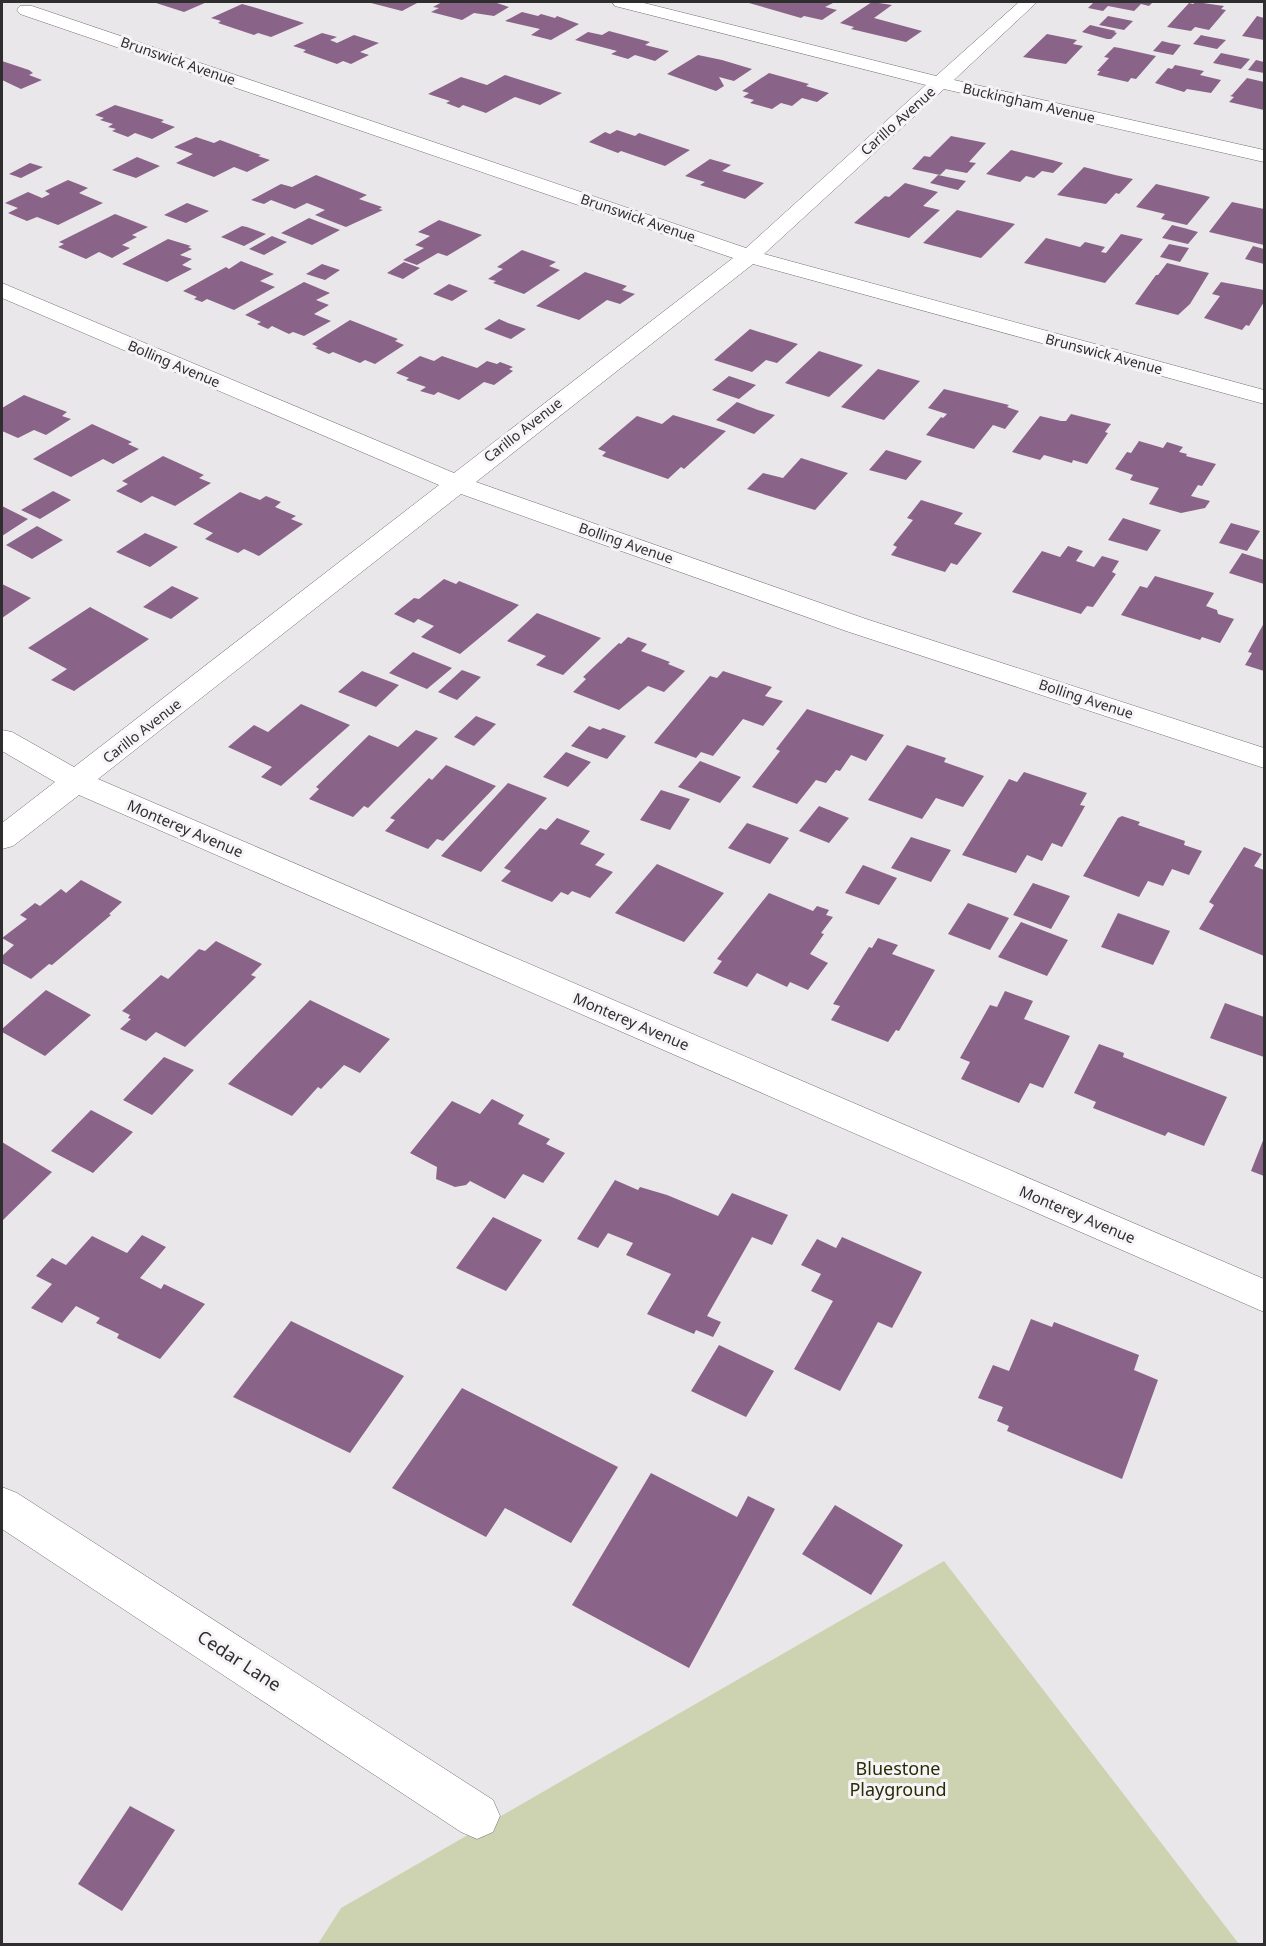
<svg xmlns="http://www.w3.org/2000/svg" width="1266" height="1946" viewBox="0 0 1266 1946" font-family="'Noto Sans',sans-serif">
<rect width="100%" height="100%" fill="#eae7ea"/>
<path fill="#cdd3b0" d="M 944,1561 L 1239,1944 L 318,1944 L 341,1908 Z"/>
<path fill="#8a6488" d="M 153,2 L 207,2 L 184,12 Z
M 375,2 L 419,2 L 402,11 L 371,3 Z
M 442,2 L 494,2 L 509,7 L 494,16 L 474,13 L 462,20 L 431,12 L 439,8 L 433,7 Z
M 752,2 L 835,2 L 825,7 L 837,10 L 822,20 L 804,16 L 801,18 L 749,3 Z
M 872,2 L 892,5 L 874,18 L 922,31 L 906,42 L 851,29 L 854,27 L 840,23 Z
M 1094,2 L 1153,2 L 1149,6 L 1141,4 L 1134,11 L 1108,6 L 1103,11 L 1088,8 Z
M 1196,2 L 1224,6 L 1221,9 L 1226,10 L 1209,30 L 1195,27 L 1191,31 L 1167,27 L 1189,3 L 1193,4 Z
M 242,4 L 253,7 L 304,23 L 271,37 L 258,33 L 254,35 L 218,23 L 221,21 L 211,18 Z
M 522,12 L 538,16 L 541,14 L 555,18 L 557,16 L 579,24 L 551,40 L 531,35 L 540,29 L 505,21 Z
M 1108,16 L 1133,21 L 1124,30 L 1099,25 Z
M 1257,16 L 1264,18 L 1264,40 L 1242,36 Z
M 1090,25 L 1116,31 L 1114,32 L 1117,33 L 1111,39 L 1107,39 L 1082,32 Z
M 609,31 L 650,42 L 645,45 L 669,51 L 655,61 L 635,55 L 628,59 L 611,54 L 617,51 L 575,40 L 588,32 L 602,35 Z
M 322,33 L 337,37 L 330,40 L 337,43 L 354,35 L 379,43 L 360,52 L 369,55 L 351,64 L 343,61 L 337,64 L 303,52 L 306,50 L 293,46 Z
M 1047,34 L 1077,40 L 1073,44 L 1083,46 L 1066,64 L 1023,57 Z
M 1201,35 L 1205,36 L 1226,40 L 1217,49 L 1193,44 Z
M 1162,41 L 1170,43 L 1181,45 L 1173,55 L 1153,51 Z
M 1114,47 L 1120,48 L 1156,56 L 1136,79 L 1131,78 L 1128,82 L 1097,75 L 1100,71 L 1097,71 L 1109,58 L 1104,57 Z
M 1221,53 L 1250,59 L 1241,69 L 1213,63 Z
M 698,55 L 722,60 L 752,69 L 734,81 L 719,77 L 724,86 L 716,91 L 667,74 Z
M 1256,60 L 1264,62 L 1264,73 L 1248,70 Z
M 2,61 L 29,70 L 33,73 L 29,75 L 42,80 L 21,89 L 2,80 Z
M 1175,65 L 1204,71 L 1200,75 L 1221,80 L 1211,93 L 1187,89 L 1184,92 L 1155,83 L 1168,68 L 1172,69 Z
M 769,73 L 809,84 L 806,86 L 829,93 L 817,102 L 802,98 L 792,106 L 781,103 L 772,109 L 750,103 L 754,100 L 743,97 L 749,93 L 742,91 Z
M 505,75 L 562,93 L 540,105 L 515,97 L 486,113 L 463,105 L 459,108 L 446,103 L 450,101 L 428,94 L 461,77 L 487,85 Z
M 1247,78 L 1264,82 L 1264,110 L 1229,102 L 1234,97 L 1230,96 L 1232,95 Z
M 115,105 L 164,120 L 161,122 L 175,127 L 152,139 L 135,133 L 128,137 L 112,131 L 116,129 L 108,127 L 113,124 L 100,120 L 104,118 L 95,115 Z
M 617,130 L 635,136 L 639,133 L 690,150 L 665,166 L 621,151 L 618,153 L 589,142 L 605,132 L 610,134 Z
M 951,136 L 986,143 L 969,162 L 976,163 L 967,173 L 946,169 L 940,175 L 912,169 L 924,156 L 930,157 Z
M 196,137 L 214,143 L 220,140 L 261,155 L 258,156 L 270,160 L 247,172 L 234,167 L 214,177 L 176,163 L 193,154 L 174,147 Z
M 1011,150 L 1052,160 L 1063,163 L 1053,173 L 1042,171 L 1034,178 L 1026,176 L 1020,182 L 986,174 Z
M 137,157 L 160,166 L 136,178 L 112,170 Z
M 710,159 L 731,165 L 722,171 L 764,183 L 745,199 L 700,185 L 705,182 L 685,176 Z
M 30,163 L 43,167 L 21,178 L 9,174 Z
M 1084,167 L 1115,175 L 1133,179 L 1119,194 L 1116,193 L 1106,204 L 1057,195 Z
M 316,175 L 367,195 L 359,199 L 382,207 L 379,209 L 383,210 L 346,227 L 315,215 L 325,210 L 307,203 L 295,209 L 271,200 L 264,204 L 251,200 L 281,184 L 292,187 Z
M 938,175 L 966,181 L 958,190 L 930,183 Z
M 68,180 L 88,188 L 79,193 L 103,203 L 58,225 L 37,217 L 27,221 L 8,213 L 18,208 L 5,203 L 28,192 L 42,198 L 50,194 L 45,191 Z
M 905,183 L 938,192 L 923,206 L 940,210 L 909,238 L 854,223 L 885,196 L 889,197 Z
M 1156,184 L 1203,195 L 1210,197 L 1187,225 L 1161,219 L 1165,214 L 1136,207 Z
M 1232,202 L 1264,209 L 1264,245 L 1209,232 Z
M 187,203 L 209,211 L 186,223 L 164,215 Z
M 957,210 L 1015,224 L 981,258 L 923,243 Z
M 115,214 L 148,227 L 132,235 L 137,237 L 122,245 L 130,248 L 112,258 L 99,252 L 86,259 L 58,247 L 64,244 L 59,242 Z
M 309,218 L 340,230 L 312,245 L 281,233 Z
M 439,220 L 482,235 L 447,256 L 438,253 L 417,265 L 403,260 L 424,248 L 415,245 L 430,236 L 418,232 Z
M 1172,225 L 1184,228 L 1198,232 L 1188,244 L 1162,238 Z
M 242,226 L 247,227 L 266,234 L 244,246 L 221,237 Z
M 1121,234 L 1143,239 L 1105,283 L 1024,263 L 1046,238 L 1080,247 L 1085,242 L 1105,247 L 1101,252 L 1106,253 Z
M 272,236 L 287,242 L 264,255 L 249,249 Z
M 168,239 L 191,246 L 188,247 L 192,249 L 180,255 L 192,259 L 182,265 L 192,269 L 167,282 L 122,264 Z
M 1169,244 L 1189,248 L 1180,262 L 1160,257 Z
M 1253,246 L 1264,249 L 1264,264 L 1245,259 Z
M 522,250 L 556,262 L 549,266 L 560,270 L 524,294 L 493,283 L 496,281 L 488,279 L 503,269 L 497,267 Z
M 241,261 L 274,274 L 260,281 L 275,287 L 234,310 L 207,299 L 202,302 L 194,299 L 197,297 L 183,291 L 226,267 L 229,269 Z
M 404,262 L 420,268 L 403,279 L 387,273 Z
M 1167,263 L 1209,273 L 1190,304 L 1178,315 L 1135,304 L 1156,275 L 1158,275 Z
M 322,264 L 340,270 L 325,280 L 306,274 Z
M 585,272 L 627,286 L 622,290 L 635,294 L 620,304 L 607,300 L 579,320 L 536,306 Z
M 304,282 L 330,293 L 316,300 L 329,305 L 314,314 L 331,321 L 304,336 L 293,332 L 289,334 L 272,326 L 268,329 L 257,324 L 261,322 L 245,315 Z
M 1221,282 L 1264,290 L 1263,300 L 1264,302 L 1249,326 L 1246,325 L 1242,330 L 1204,318 L 1220,296 L 1212,294 Z
M 449,284 L 468,291 L 452,301 L 433,294 Z
M 499,319 L 508,323 L 526,329 L 511,339 L 484,329 Z
M 350,320 L 398,339 L 395,341 L 404,345 L 375,364 L 365,360 L 360,363 L 333,352 L 329,354 L 315,348 L 318,347 L 312,344 Z
M 750,329 L 753,330 L 798,344 L 777,363 L 766,360 L 752,372 L 714,360 Z
M 819,351 L 863,365 L 829,397 L 785,383 Z
M 420,356 L 434,361 L 442,356 L 477,368 L 487,361 L 497,364 L 500,362 L 513,367 L 509,369 L 513,371 L 494,385 L 484,382 L 459,400 L 438,392 L 434,395 L 420,391 L 426,387 L 406,380 L 409,378 L 396,373 Z
M 878,369 L 920,381 L 884,420 L 841,407 Z
M 729,376 L 756,385 L 739,399 L 712,390 Z
M 944,389 L 1009,405 L 1007,407 L 1019,411 L 1005,429 L 993,425 L 974,449 L 926,435 L 941,417 L 943,418 L 947,414 L 928,408 Z
M 24,395 L 67,412 L 62,416 L 71,419 L 46,435 L 34,430 L 18,438 L 2,431 L 2,408 Z
M 737,402 L 758,410 L 775,415 L 754,434 L 716,420 Z
M 1071,414 L 1111,424 L 1105,432 L 1108,433 L 1087,464 L 1073,460 L 1072,463 L 1044,455 L 1040,460 L 1012,452 L 1040,416 L 1061,421 L 1066,421 Z
M 673,415 L 726,431 L 684,469 L 681,467 L 668,479 L 602,456 L 606,452 L 598,449 L 637,416 L 662,424 Z
M 92,424 L 132,442 L 128,444 L 139,449 L 113,464 L 103,459 L 71,477 L 33,459 Z
M 1139,441 L 1163,448 L 1167,442 L 1183,447 L 1179,452 L 1187,454 L 1186,456 L 1216,464 L 1202,486 L 1198,485 L 1191,496 L 1210,501 L 1205,508 L 1181,513 L 1149,504 L 1159,488 L 1130,480 L 1133,475 L 1115,469 L 1127,452 L 1131,453 Z
M 886,450 L 922,461 L 906,480 L 869,470 Z
M 163,456 L 204,475 L 199,478 L 211,483 L 175,506 L 152,496 L 141,503 L 116,491 L 128,484 L 122,481 Z
M 801,458 L 848,473 L 815,510 L 747,489 L 763,473 L 783,478 Z
M 53,491 L 71,500 L 40,519 L 21,510 Z
M 240,492 L 260,500 L 266,496 L 281,502 L 275,507 L 296,516 L 291,519 L 303,524 L 259,556 L 244,549 L 238,553 L 205,539 L 213,533 L 193,524 Z
M 921,500 L 963,513 L 954,524 L 982,533 L 957,565 L 951,563 L 945,572 L 891,555 L 897,547 L 893,545 L 913,520 L 907,518 Z
M 2,506 L 28,519 L 2,536 Z
M 1123,518 L 1161,530 L 1147,551 L 1108,540 Z
M 1231,523 L 1260,531 L 1247,551 L 1219,543 Z
M 37,526 L 63,540 L 32,559 L 6,545 Z
M 145,533 L 178,547 L 150,567 L 116,552 Z
M 1068,546 L 1083,551 L 1076,561 L 1094,567 L 1102,556 L 1119,561 L 1112,572 L 1116,574 L 1093,607 L 1087,606 L 1081,614 L 1012,592 L 1042,551 L 1060,557 Z
M 1242,553 L 1264,560 L 1264,584 L 1229,573 Z
M 1155,576 L 1214,593 L 1206,606 L 1217,610 L 1218,614 L 1234,619 L 1220,643 L 1202,637 L 1200,640 L 1121,615 L 1140,586 L 1147,588 Z
M 444,579 L 456,584 L 459,581 L 519,605 L 460,654 L 421,637 L 434,626 L 418,619 L 414,623 L 394,614 L 414,598 L 419,599 Z
M 2,584 L 31,598 L 2,618 Z
M 172,586 L 199,598 L 171,619 L 143,607 Z
M 90,607 L 149,639 L 74,691 L 51,680 L 67,669 L 28,648 Z
M 537,613 L 601,638 L 563,675 L 536,665 L 546,656 L 507,641 Z
M 1264,623 L 1264,671 L 1245,665 L 1252,653 L 1248,652 Z
M 628,637 L 647,644 L 641,651 L 670,662 L 668,664 L 685,671 L 664,692 L 648,686 L 619,710 L 573,692 L 586,679 L 583,677 L 619,643 L 621,644 Z
M 413,652 L 452,668 L 427,689 L 389,673 Z
M 462,670 L 481,677 L 457,700 L 438,692 Z
M 362,671 L 399,685 L 376,707 L 338,692 Z
M 723,671 L 772,687 L 765,696 L 783,701 L 763,726 L 743,719 L 713,756 L 701,752 L 696,758 L 654,743 L 710,676 L 717,678 Z
M 301,704 L 350,725 L 281,786 L 261,777 L 272,767 L 228,747 L 254,725 L 268,732 Z
M 807,709 L 884,735 L 866,761 L 851,755 L 840,771 L 836,770 L 826,783 L 816,780 L 797,804 L 752,787 L 780,751 L 776,749 Z
M 476,716 L 496,724 L 474,746 L 454,737 Z
M 589,726 L 600,730 L 603,728 L 626,736 L 607,759 L 571,746 Z
M 416,730 L 438,738 L 368,808 L 364,806 L 353,817 L 309,799 L 319,789 L 316,787 L 369,735 L 398,747 Z
M 907,745 L 946,758 L 944,762 L 984,776 L 963,807 L 936,798 L 922,819 L 868,800 Z
M 566,752 L 591,762 L 568,787 L 543,777 Z
M 700,761 L 741,777 L 720,803 L 678,787 Z
M 446,765 L 496,786 L 443,841 L 437,839 L 428,849 L 385,831 L 395,820 L 390,818 L 429,778 L 432,780 Z
M 1024,772 L 1087,793 L 1080,805 L 1085,806 L 1062,847 L 1052,843 L 1042,861 L 1027,855 L 1016,873 L 962,855 L 1009,779 L 1017,782 Z
M 508,783 L 547,798 L 481,872 L 441,856 Z
M 661,790 L 690,799 L 670,830 L 640,820 Z
M 819,806 L 849,818 L 829,843 L 799,831 Z
M 1122,816 L 1140,822 L 1138,825 L 1185,841 L 1184,845 L 1202,851 L 1189,875 L 1172,869 L 1163,886 L 1148,881 L 1139,897 L 1083,876 L 1118,818 Z
M 557,818 L 590,831 L 580,844 L 605,854 L 595,865 L 613,872 L 590,898 L 572,891 L 568,895 L 561,892 L 552,902 L 501,881 L 511,871 L 504,868 L 540,828 L 546,830 Z
M 747,823 L 789,838 L 770,864 L 728,848 Z
M 911,837 L 951,850 L 931,882 L 891,868 Z
M 1244,847 L 1262,854 L 1254,866 L 1264,870 L 1264,956 L 1199,929 L 1214,905 L 1209,902 Z
M 657,864 L 724,893 L 684,942 L 615,913 Z
M 863,865 L 897,878 L 879,905 L 845,893 Z
M 81,880 L 122,902 L 109,914 L 111,915 L 52,965 L 49,964 L 31,979 L 2,963 L 2,956 L 14,945 L 2,938 L 27,919 L 20,915 L 35,903 L 40,906 L 61,889 L 66,893 Z
M 1033,883 L 1070,896 L 1051,929 L 1013,915 Z
M 769,893 L 813,911 L 817,906 L 829,910 L 826,915 L 833,917 L 821,933 L 824,934 L 810,954 L 828,963 L 808,990 L 790,982 L 787,987 L 757,973 L 747,987 L 713,973 L 722,961 L 717,959 Z
M 968,903 L 1009,918 L 990,950 L 948,934 Z
M 1118,913 L 1170,931 L 1153,965 L 1101,947 Z
M 1021,922 L 1068,940 L 1047,976 L 998,957 Z
M 878,938 L 898,945 L 892,954 L 935,970 L 899,1031 L 896,1030 L 888,1042 L 831,1020 L 840,1006 L 833,1004 L 869,947 L 872,948 Z
M 216,941 L 262,964 L 251,975 L 256,977 L 185,1047 L 156,1032 L 146,1041 L 120,1029 L 131,1019 L 128,1018 L 130,1015 L 122,1011 L 161,975 L 168,979 L 199,949 L 205,951 Z
M 46,990 L 91,1015 L 45,1056 L 2,1032 L 2,1029 Z
M 1005,991 L 1033,1001 L 1024,1019 L 1070,1036 L 1043,1088 L 1030,1083 L 1019,1103 L 961,1079 L 970,1062 L 960,1058 L 990,1005 L 997,1007 Z
M 310,1000 L 390,1039 L 360,1073 L 344,1065 L 321,1089 L 318,1087 L 292,1116 L 228,1084 Z
M 1225,1003 L 1264,1017 L 1264,1057 L 1210,1038 Z
M 1099,1044 L 1124,1053 L 1123,1057 L 1227,1097 L 1204,1146 L 1168,1132 L 1165,1136 L 1093,1108 L 1096,1102 L 1074,1093 Z
M 164,1057 L 194,1070 L 152,1115 L 123,1100 Z
M 492,1099 L 524,1115 L 518,1124 L 550,1139 L 546,1144 L 565,1153 L 543,1183 L 523,1174 L 505,1199 L 470,1181 L 466,1185 L 455,1187 L 436,1179 L 437,1167 L 410,1153 L 452,1101 L 480,1114 Z
M 91,1110 L 133,1132 L 93,1173 L 51,1151 Z
M 1264,1138 L 1264,1176 L 1251,1171 Z
M 2,1142 L 52,1172 L 2,1221 Z
M 615,1180 L 638,1190 L 640,1187 L 667,1195 L 718,1216 L 732,1193 L 788,1215 L 772,1245 L 752,1237 L 707,1316 L 721,1322 L 713,1337 L 696,1330 L 694,1334 L 647,1314 L 671,1274 L 626,1255 L 633,1243 L 608,1233 L 598,1248 L 577,1239 Z
M 493,1217 L 542,1240 L 506,1291 L 456,1268 Z
M 142,1235 L 166,1247 L 140,1278 L 161,1289 L 164,1284 L 205,1304 L 160,1359 L 117,1338 L 119,1334 L 96,1323 L 100,1318 L 76,1306 L 62,1323 L 31,1308 L 52,1284 L 36,1276 L 52,1258 L 66,1265 L 92,1236 L 127,1253 Z
M 842,1237 L 922,1272 L 892,1328 L 878,1322 L 840,1391 L 794,1369 L 833,1301 L 811,1291 L 821,1274 L 801,1265 L 817,1239 L 836,1248 Z
M 1031,1319 L 1052,1327 L 1054,1322 L 1139,1355 L 1134,1370 L 1158,1380 L 1122,1479 L 1007,1431 L 1009,1426 L 997,1421 L 1003,1407 L 978,1398 L 993,1365 L 1009,1371 Z
M 291,1321 L 404,1376 L 350,1453 L 233,1397 Z
M 719,1345 L 774,1371 L 746,1417 L 691,1391 Z
M 462,1388 L 618,1467 L 571,1543 L 505,1508 L 486,1537 L 392,1488 Z
M 651,1473 L 737,1517 L 748,1496 L 775,1509 L 689,1668 L 572,1605 Z
M 835,1505 L 903,1545 L 871,1595 L 802,1554 Z
M 130,1806 L 175,1830 L 122,1911 L 78,1884 Z"/>
<g fill="none" stroke-linecap="round" stroke-linejoin="round">
<defs>
<path id="minor" d="M 612,2 L 640,2 L 936,76 L 1019,2 L 1037,2 L 954,80 L 1264,150 L 1264,162 L 944,89 L 764,254 L 1264,390 L 1264,404 L 753,264 L 476,482 L 866,619 L 1264,748 L 1264,768 L 846,631 L 461,494 L 98,779 L 1264,1279 L 1264,1312 L 79,795 L 13,846 L 2,849 L 2,823 L 55,782 L 2,751 L 2,730 L 12,732 L 74,767 L 439,485 L 2,298 L 2,283 L 454,473 L 733,258 L 20,14 L 17,10 L 20,6 L 32,6 L 746,248 L 926,85 L 615,6 Z
M 2,1487 L 17,1493 L 493,1800 L 500,1816 L 493,1832 L 477,1839 L 461,1832 L 2,1529 Z"/>
</defs>
<use href="#minor" stroke="#726f72" stroke-width="1"/>
<use href="#minor" fill="#fff" fill-rule="evenodd"/>
</g>
<g text-anchor="middle" stroke-width="6" stroke-linejoin="round" paint-order="stroke">
<g font-size="14" fill="#2f2e2f" stroke="#f7f4f7">
<text transform="translate(178 61) rotate(19)" y="5">Brunswick Avenue</text>
<text transform="translate(1029 103) rotate(13)" y="5">Buckingham Avenue</text>
<text transform="translate(898 121) rotate(-42)" y="5">Carillo Avenue</text>
<text transform="translate(638 218) rotate(19)" y="5">Brunswick Avenue</text>
<text transform="translate(1104 354) rotate(15)" y="5">Brunswick Avenue</text>
<text transform="translate(174 364) rotate(23)" y="5">Bolling Avenue</text>
<text transform="translate(523 430) rotate(-38)" y="5">Carillo Avenue</text>
<text transform="translate(626 543) rotate(19)" y="5">Bolling Avenue</text>
<text transform="translate(1086 699) rotate(18)" y="5">Bolling Avenue</text>
<text transform="translate(142 731) rotate(-38)" y="5">Carillo Avenue</text>
</g>
<g font-size="15" fill="#2f2e2f" stroke="#f7f4f7">
<text transform="translate(185 829) rotate(23)" y="5">Monterey Avenue</text>
<text transform="translate(631 1022) rotate(23)" y="5">Monterey Avenue</text>
<text transform="translate(1077 1215) rotate(23)" y="5">Monterey Avenue</text>
</g>
<g font-size="18" fill="#2f2e2f" stroke="#f7f4f7">
<text transform="translate(239 1661) rotate(33)" y="6">Cedar Lane</text>
</g>
<g font-size="18" fill="#282c03" stroke="#f7f4f7">
<text x="898" y="1775">Bluestone<tspan x="898" dy="21">Playground</tspan></text>
</g>
</g>
<rect width="1266" height="1946" fill="none" stroke="#2f2e2f" stroke-width="6"/>
</svg>
